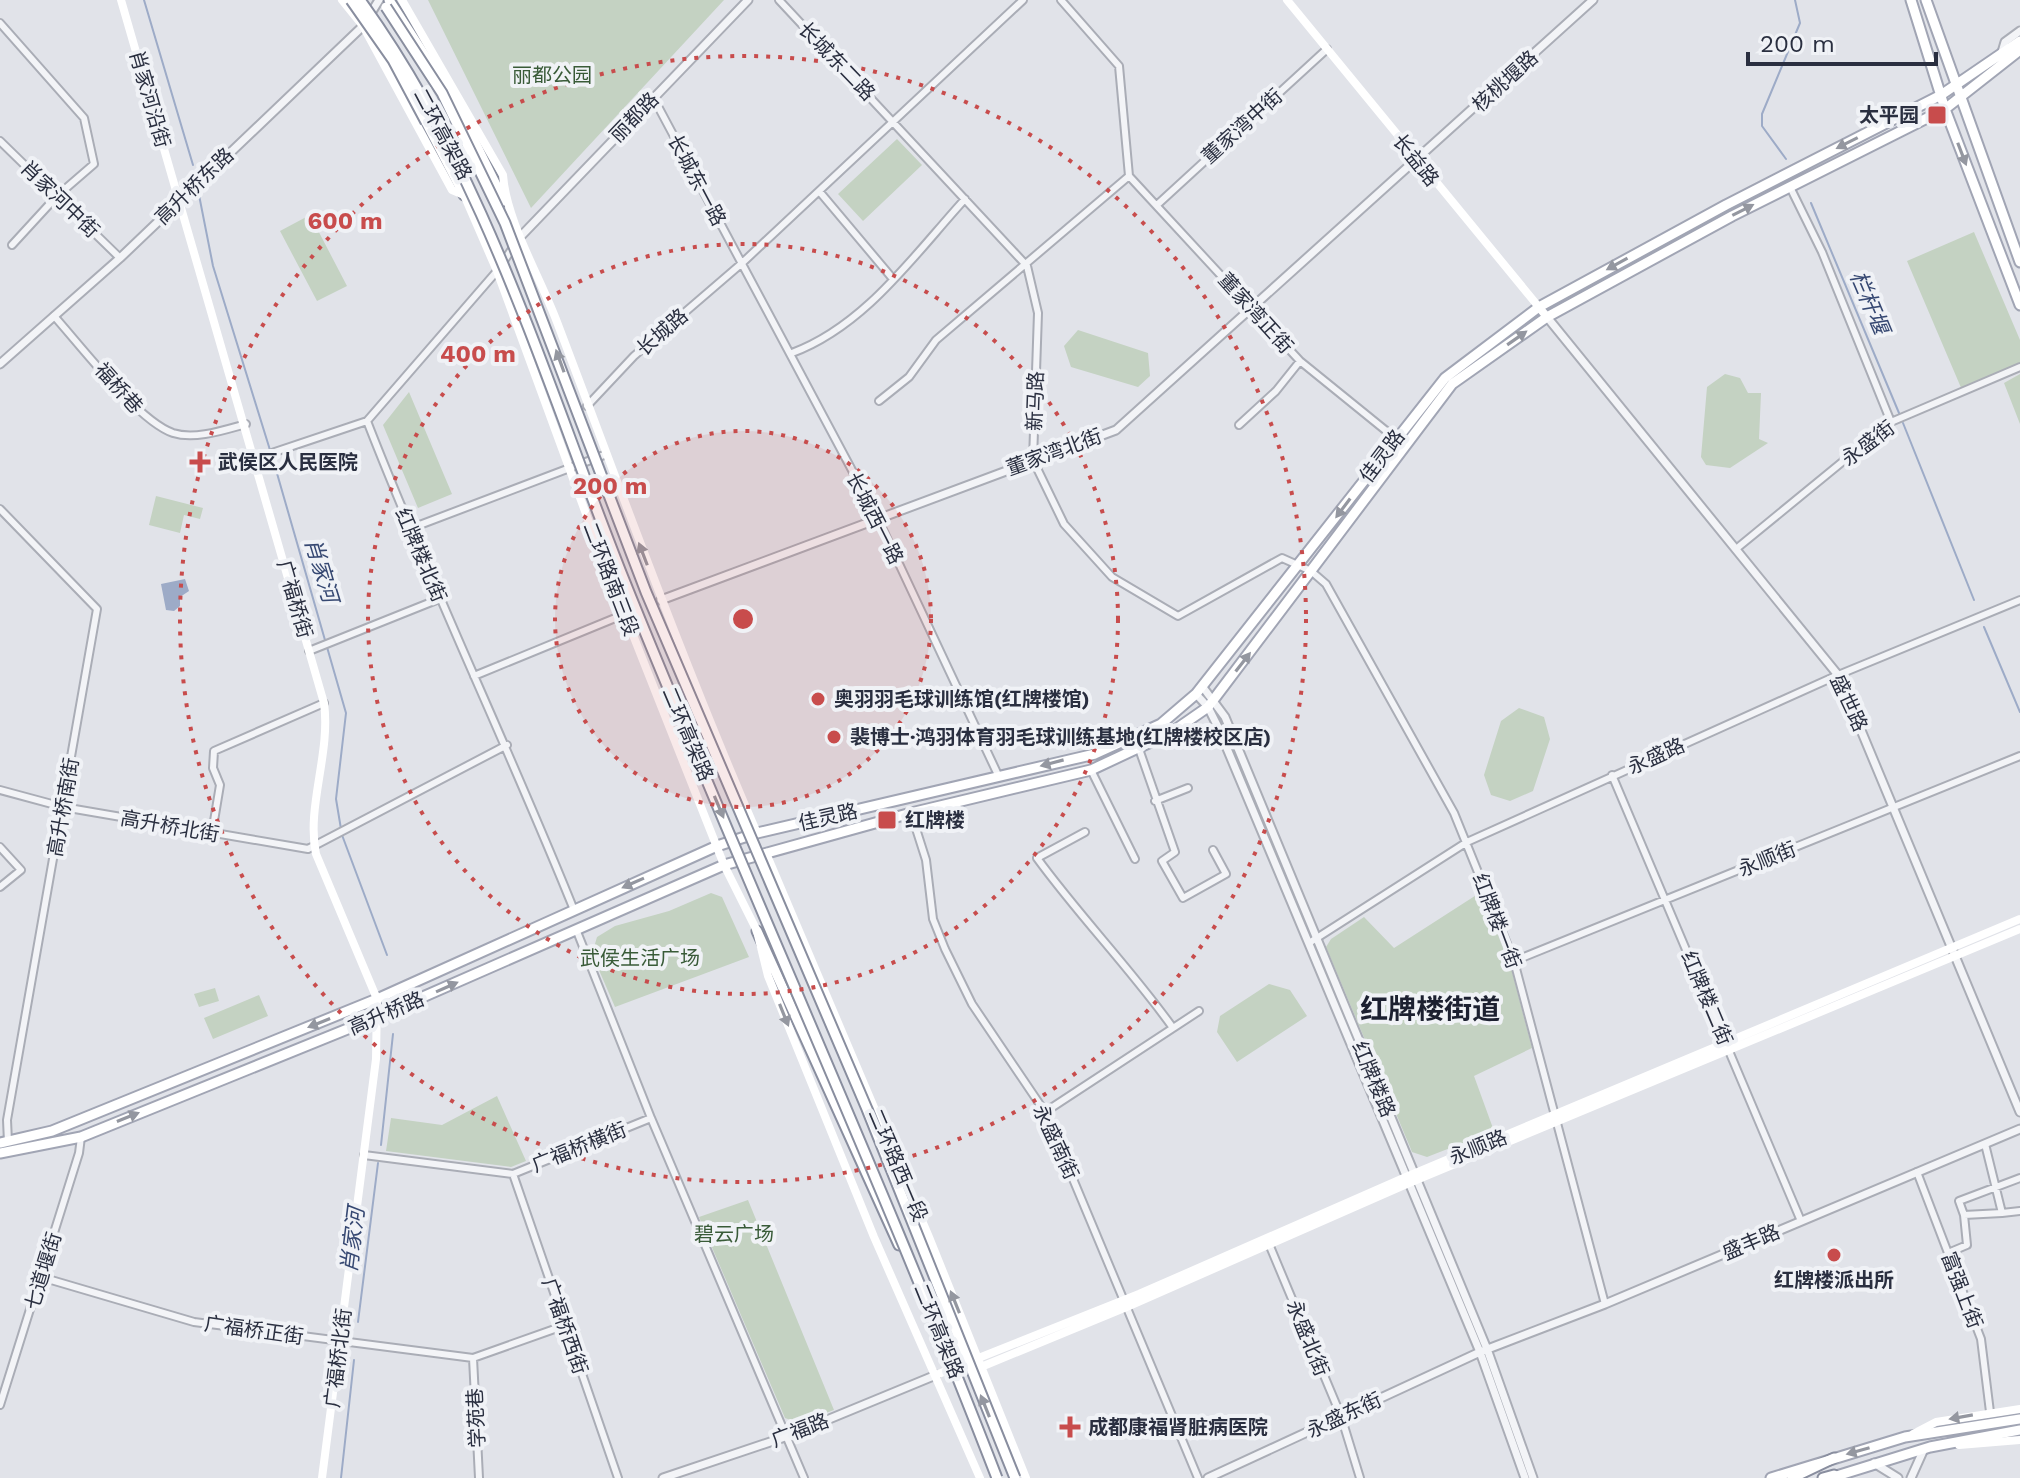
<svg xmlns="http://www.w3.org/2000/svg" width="2020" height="1478" viewBox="0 0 2020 1478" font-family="'Work Sans','Noto Sans SC',sans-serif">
<rect width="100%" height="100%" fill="#e1e3e9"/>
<path fill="#c4d2c2" d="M 428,0 L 724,0 L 531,208 Z
M 897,139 L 922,165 L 863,221 L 838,194 Z
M 310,215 L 347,286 L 317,301 L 280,231 Z
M 1974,232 L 2020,340 L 2020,366 L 1962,390 L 1907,261 Z
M 1078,330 L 1148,353 L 1150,376 L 1138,387 L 1071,367 L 1064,346 Z
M 1725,374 L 1740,378 L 1748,393 L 1761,393 L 1759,439 L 1768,443 L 1730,468 L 1706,465 L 1701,457 L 1707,387 Z
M 2020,374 L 2020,424 L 2004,383 Z
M 409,392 L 452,494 L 418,508 L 383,425 Z
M 156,496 L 203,508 L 200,519 L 184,515 L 180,533 L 149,525 Z
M 1519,708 L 1544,717 L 1550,739 L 1533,791 L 1510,801 L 1491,795 L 1484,775 L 1501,721 Z
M 1481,892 L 1510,964 L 1532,1048 L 1474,1076 L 1494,1131 L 1427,1157 L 1412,1152 L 1410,1147 L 1326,947 L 1331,939 L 1364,917 L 1394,948 Z
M 711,893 L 722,897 L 749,957 L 615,1007 L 592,954 L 597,937 L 615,926 L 669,911 Z
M 1269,984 L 1290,990 L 1307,1016 L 1237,1062 L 1217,1032 L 1220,1016 Z
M 215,988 L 219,1001 L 199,1007 L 194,994 Z
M 259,995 L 268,1016 L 213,1039 L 204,1018 Z
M 497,1096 L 526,1161 L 511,1167 L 386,1151 L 391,1118 L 442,1125 Z
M 748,1200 L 834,1410 L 799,1423 L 785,1418 L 699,1217 Z"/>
<path fill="#9dabc7" d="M 185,579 L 189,591 L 180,597 L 180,606 L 174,611 L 166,610 L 161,584 Z"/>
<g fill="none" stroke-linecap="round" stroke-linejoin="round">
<path stroke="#9dabc7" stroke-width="2" d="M 144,0 L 193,165
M 1786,159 L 1762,126 L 1762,114 L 1800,23 L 1795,0
M 199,195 L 213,266 L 270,450
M 1811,203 L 1899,413
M 1903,423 L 1974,600
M 272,456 L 346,713 L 336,799 L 342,835 L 387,955
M 1984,627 L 2020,712
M 381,1145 L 393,1034
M 358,1322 L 378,1163
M 341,1478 L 354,1360"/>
<defs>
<path id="minor" d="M 779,0 L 1027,266 L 1038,313 L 1033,460 L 1064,524 L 1112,577 L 1178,616 L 1282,558 L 1311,571 L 1326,584 L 1454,813 L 1514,961 L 1605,1304
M 1061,0 L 1119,66 L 1129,176
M 0,23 L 84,118 L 94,164 L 57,196 L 12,245
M 653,97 L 878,519 L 999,777
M 0,141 L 120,258
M 1129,176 L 1300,361 L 1395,438
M 1790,187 L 1822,252 L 1891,422
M 819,191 L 893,279
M 1158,204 L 1327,49
M 54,316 C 81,346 138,421 173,433 C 195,440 224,430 246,424
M 792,353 C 865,326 914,255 965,199
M 879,401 L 909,377 L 936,340 L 1129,176
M 587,406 L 634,356 L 741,264 L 1023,0
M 367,421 C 431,586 508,746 574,910
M 367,421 L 497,271 L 514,246
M 1239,425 L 1276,391 L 1300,361
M 254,459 L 367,421
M 0,509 L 97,609 L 7,1120 L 8,1142
M 409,529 L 604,455
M 1736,549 L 1891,422 L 2020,367
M 309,651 L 439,599
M 474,676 L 625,614
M 1139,749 L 1175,852 L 1162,861 L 1183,898 L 1226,874 L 1213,850
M 1091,770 L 1135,859
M 1612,775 L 1801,1221
M 0,790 L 63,807 L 308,849 L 507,745
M 1155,801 L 1188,788
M 911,813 L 926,860 L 933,919 L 945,949 L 972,1004 L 1045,1112 L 1198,1478
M 1085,832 L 1037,858 C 1080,917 1131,969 1173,1028
M 212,833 L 220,785 L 213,768 L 214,751 L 324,703
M 0,847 L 21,870 L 0,887
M 576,929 L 651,1118 L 804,1478
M 1309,943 L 1467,842 L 1838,675 L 2020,600
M 1514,961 L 2020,756
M 1045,1112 L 1199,1011
M 1985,1144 L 2002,1213 L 2020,1211
M 364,1155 L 513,1174 L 651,1118
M 1917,1172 L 1981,1339 L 1990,1412
M 513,1174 L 618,1478
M 2002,1213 L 1964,1215 L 1959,1201 L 2020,1178
M 1269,1244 L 1341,1416 L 1360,1478
M 1948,1253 L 1967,1245 L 1964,1215
M 41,1277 L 194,1322 L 473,1358 L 563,1326
M 473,1358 L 479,1478
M 0,1405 L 79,1153 L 81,1137"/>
<path id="tertiary" d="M 2002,52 L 2005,42 L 2020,31
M 522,235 L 748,0
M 1547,317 L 1838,675 L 2020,1112
M 0,364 L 120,258 L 363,26 L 379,0
M 661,600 L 1116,430 L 1593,0
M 1202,686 L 1225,717 L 1487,1349 L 1533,1478
M 1196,694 L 1208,707 L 1218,727 L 1480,1352 L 1525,1478
M 1874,1463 L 1898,1478
M 663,1478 L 788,1436 L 936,1375
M 1208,1478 L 1480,1352 L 1605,1304 L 2020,1129
M 1911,1478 L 1924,1449"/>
<path id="primary" d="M 1911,0 L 1945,109 L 2020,305
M 1926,0 L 2020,262
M 0,1143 L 52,1131 L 377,999 L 717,846 L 757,833 L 1095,754 L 1161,724 L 1196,694 L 1445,378 L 1539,307 L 1726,205 L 1941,95 L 2020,41
M 0,1153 L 81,1137 L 377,1017 L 724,865 L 911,813 L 1091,770 L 1172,732 L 1208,707 L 1452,384 L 1547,317 L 1732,216 L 1945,109 L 2020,50
M 1771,1478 L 1905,1437 L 2020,1419
M 1830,1478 L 1930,1447 L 2020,1430"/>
<path id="trunk" d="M 389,0 L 456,104 L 504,201
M 426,122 L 464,195
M 757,931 L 899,1245
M 1792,1478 L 1834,1458
M 1823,1478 L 1834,1475"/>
</defs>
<use href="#minor" stroke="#aaadb6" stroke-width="10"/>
<use href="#tertiary" stroke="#aaadb6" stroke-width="11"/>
<use href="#primary" stroke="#a1a5b4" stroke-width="13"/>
<use href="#trunk" stroke="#898e9f" stroke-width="13"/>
<use href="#minor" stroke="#f3f4f7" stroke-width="6"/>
<use href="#tertiary" stroke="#f3f4f7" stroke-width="7"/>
<path stroke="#fff" stroke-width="8" d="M 121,0 L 324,703 C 331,753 306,807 316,854 L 377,999 L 376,1059 L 322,1478
M 342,0 L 363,26 L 452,190 L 464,195 L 497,271 L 597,544 L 724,865 L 757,931 L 768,976 L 874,1237 L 980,1478
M 402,0 L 503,175 C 506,220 540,277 557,322 C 622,493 684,665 757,833
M 1287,0 L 1547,317
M 766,853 L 929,1237 L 1026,1478
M 952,1372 L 981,1367 L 1129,1306 L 1409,1183 L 2020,929
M 936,1375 L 1139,1294 L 1406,1177 L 2020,919
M 1913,1434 L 1936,1422 L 2020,1409
M 1959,1445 L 2020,1440"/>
<use href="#primary" stroke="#fff" stroke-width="9"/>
<use href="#trunk" stroke="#fff" stroke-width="9"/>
<defs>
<path id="trunk-bridge" d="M 351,0 L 393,60 L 426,122
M 360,0 C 487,175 545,382 624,580 C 745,881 880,1175 997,1478
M 386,7 L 442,93 L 505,223 L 646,592 L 867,1109 L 1015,1478"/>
</defs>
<use href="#trunk-bridge" stroke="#898e9f" stroke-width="13" stroke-linecap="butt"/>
<use href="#trunk-bridge" stroke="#fff" stroke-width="9"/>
</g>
<defs><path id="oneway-solid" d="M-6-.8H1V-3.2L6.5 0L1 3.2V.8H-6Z" transform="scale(2)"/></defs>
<g fill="#9497a0">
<use href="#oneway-solid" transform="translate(1847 143) rotate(153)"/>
<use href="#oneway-solid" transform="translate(1962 154) rotate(69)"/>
<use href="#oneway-solid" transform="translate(1743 210) rotate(-27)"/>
<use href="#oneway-solid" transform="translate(1617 264) rotate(151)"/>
<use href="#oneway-solid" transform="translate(1517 338) rotate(-35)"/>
<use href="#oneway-solid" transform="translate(560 361) rotate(-110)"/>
<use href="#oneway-solid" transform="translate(1343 508) rotate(127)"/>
<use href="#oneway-solid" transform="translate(643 554) rotate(-111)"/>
<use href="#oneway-solid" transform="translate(1243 662) rotate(-52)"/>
<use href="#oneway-solid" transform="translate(1052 763) rotate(165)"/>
<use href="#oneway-solid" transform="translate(719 807) rotate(67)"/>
<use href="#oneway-solid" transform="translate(633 883) rotate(156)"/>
<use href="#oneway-solid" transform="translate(447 987) rotate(-24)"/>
<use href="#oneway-solid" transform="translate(784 1015) rotate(68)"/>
<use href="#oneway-solid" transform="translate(319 1023) rotate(158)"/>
<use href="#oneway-solid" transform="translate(128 1117) rotate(-22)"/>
<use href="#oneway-solid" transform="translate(955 1302) rotate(-112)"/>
<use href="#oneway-solid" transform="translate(985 1406) rotate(-112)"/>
<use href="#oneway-solid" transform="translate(1961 1417) rotate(170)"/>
<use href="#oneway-solid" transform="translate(1858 1451) rotate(164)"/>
</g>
<circle cx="743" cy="619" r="188" fill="#c84c4c" fill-opacity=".12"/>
<g fill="none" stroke="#c84c4c" stroke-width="4" stroke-dasharray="4 8">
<circle cx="743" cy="619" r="188"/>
<circle cx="743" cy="619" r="375"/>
<circle cx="743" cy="619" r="563"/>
</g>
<g fill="#c84c4c" stroke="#f0f2f6" stroke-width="3">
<rect x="1927" y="105" width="20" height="20" rx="4"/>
<path d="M196 450h8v8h8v8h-8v8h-8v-8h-8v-8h8z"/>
<circle cx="818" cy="699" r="8"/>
<circle cx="834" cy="737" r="8"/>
<rect x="877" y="810" width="20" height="20" rx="4"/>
<circle cx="1834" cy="1255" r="8"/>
<path d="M1066 1415h8v8h8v8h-8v8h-8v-8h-8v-8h8z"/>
</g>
<g text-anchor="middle" stroke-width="8" stroke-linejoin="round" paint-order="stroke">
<g font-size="20" fill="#2a2f40" stroke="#f0f2f6">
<text transform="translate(837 61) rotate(46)" y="7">长城东二路</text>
<text transform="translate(1505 81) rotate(-42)" y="7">核桃堰路</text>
<text transform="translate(150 99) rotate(74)" y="7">肖家河沿街</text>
<text transform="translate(634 117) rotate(-46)" y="7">丽都路</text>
<text transform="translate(1242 126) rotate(-42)" y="7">董家湾中街</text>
<text transform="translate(443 134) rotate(62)" y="7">二环高架路</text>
<text transform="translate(1416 160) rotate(51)" y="7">长益路</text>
<text transform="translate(697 180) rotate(62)" y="7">长城东一路</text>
<text transform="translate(194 186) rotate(-44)" y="7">高升桥东路</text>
<text transform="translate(60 199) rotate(44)" y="7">肖家河中街</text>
<text transform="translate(1256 313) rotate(48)" y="7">董家湾正街</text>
<text transform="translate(662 332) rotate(-41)" y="7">长城路</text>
<text transform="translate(119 388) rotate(48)" y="7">福桥巷</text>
<text transform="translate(1035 401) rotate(-88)" y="7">新马路</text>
<text transform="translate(1868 443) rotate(-37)" y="7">永盛街</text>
<text transform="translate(1054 452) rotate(-20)" y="7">董家湾北街</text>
<text transform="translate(1382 456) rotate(-53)" y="7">佳灵路</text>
<text transform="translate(875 518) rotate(63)" y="7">长城西一路</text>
<text transform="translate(421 555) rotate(67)" y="7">红牌楼北街</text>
<text transform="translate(611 579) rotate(69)" y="7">二环路南三段</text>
<text transform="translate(295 599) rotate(74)" y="7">广福桥街</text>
<text transform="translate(1849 703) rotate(65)" y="7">盛世路</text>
<text transform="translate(688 734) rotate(67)" y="7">二环高架路</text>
<text transform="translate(1656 756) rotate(-24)" y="7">永盛路</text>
<text transform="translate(63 807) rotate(-80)" y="7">高升桥南街</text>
<text transform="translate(828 817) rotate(-13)" y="7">佳灵路</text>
<text transform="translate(170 826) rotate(10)" y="7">高升桥北街</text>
<text transform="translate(1767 859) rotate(-22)" y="7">永顺街</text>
<text transform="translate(1497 921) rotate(69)" y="7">红牌楼一街</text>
<text transform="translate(1707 998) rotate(67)" y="7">红牌楼二街</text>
<text transform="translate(386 1013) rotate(-23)" y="7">高升桥路</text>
<text transform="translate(1374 1079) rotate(67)" y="7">红牌楼路</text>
<text transform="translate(1056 1142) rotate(65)" y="7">永盛南街</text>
<text transform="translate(579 1147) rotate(-22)" y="7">广福桥横街</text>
<text transform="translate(1478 1147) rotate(-22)" y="7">永顺路</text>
<text transform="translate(898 1165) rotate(67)" y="7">二环路西一段</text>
<text transform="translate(1751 1242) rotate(-23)" y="7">盛丰路</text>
<text transform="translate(43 1271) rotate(-73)" y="7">七道堰街</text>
<text transform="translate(1962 1290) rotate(69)" y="7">富强上街</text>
<text transform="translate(565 1326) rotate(71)" y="7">广福桥西街</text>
<text transform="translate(254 1330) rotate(8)" y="7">广福桥正街</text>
<text transform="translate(939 1331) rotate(68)" y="7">二环高架路</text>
<text transform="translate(1308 1338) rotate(68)" y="7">永盛北街</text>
<text transform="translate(338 1358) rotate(-83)" y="7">广福桥北街</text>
<text transform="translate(1344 1415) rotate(-25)" y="7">永盛东街</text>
<text transform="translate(476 1418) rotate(-93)" y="7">学苑巷</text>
<text transform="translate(800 1430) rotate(-21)" y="7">广福路</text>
</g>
<g font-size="20" fill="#395b38" stroke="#f0f2f6">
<text x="552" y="82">丽都公园</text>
<text x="640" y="965">武侯生活广场</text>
<text x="734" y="1241">碧云广场</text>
</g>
<g font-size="20" font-weight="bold" fill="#2a2f40" stroke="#f0f2f6" text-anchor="start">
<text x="1919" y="122" text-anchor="end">太平园</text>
<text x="218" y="469">武侯区人民医院</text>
<text x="834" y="706">奥羽羽毛球训练馆(红牌楼馆)</text>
<text x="850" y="744">裴博士·鸿羽体育羽毛球训练基地(红牌楼校区店)</text>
<text x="905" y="827">红牌楼</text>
<text x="1834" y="1287" text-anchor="middle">红牌楼派出所</text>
<text x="1088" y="1434">成都康福肾脏病医院</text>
</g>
<g font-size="22" font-style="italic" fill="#364872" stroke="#f0f2f6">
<text transform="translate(1870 302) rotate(67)" y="8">栏杆堰</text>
<text transform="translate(322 570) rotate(73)" y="8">肖家河</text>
<text transform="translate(352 1240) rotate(-83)" y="8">肖家河</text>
</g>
<g font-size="28" font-weight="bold" fill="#1c2030" stroke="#f0f2f6">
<text x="1430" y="1019">红牌楼街道</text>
</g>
</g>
<circle cx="743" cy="619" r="12" fill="#c84c4c" stroke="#f0f2f6" stroke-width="4"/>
<g font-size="24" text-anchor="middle" font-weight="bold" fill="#c84c4c" stroke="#f0f2f6" stroke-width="8" stroke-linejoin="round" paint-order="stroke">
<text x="345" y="229">600 m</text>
<text x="478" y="362">400 m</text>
<text x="610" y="494">200 m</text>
</g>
<path d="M1748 52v12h188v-12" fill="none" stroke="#2a2f40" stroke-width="4"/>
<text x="1760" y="52" font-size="24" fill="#2a2f40" stroke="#f0f2f6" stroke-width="6" paint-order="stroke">200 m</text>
</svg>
